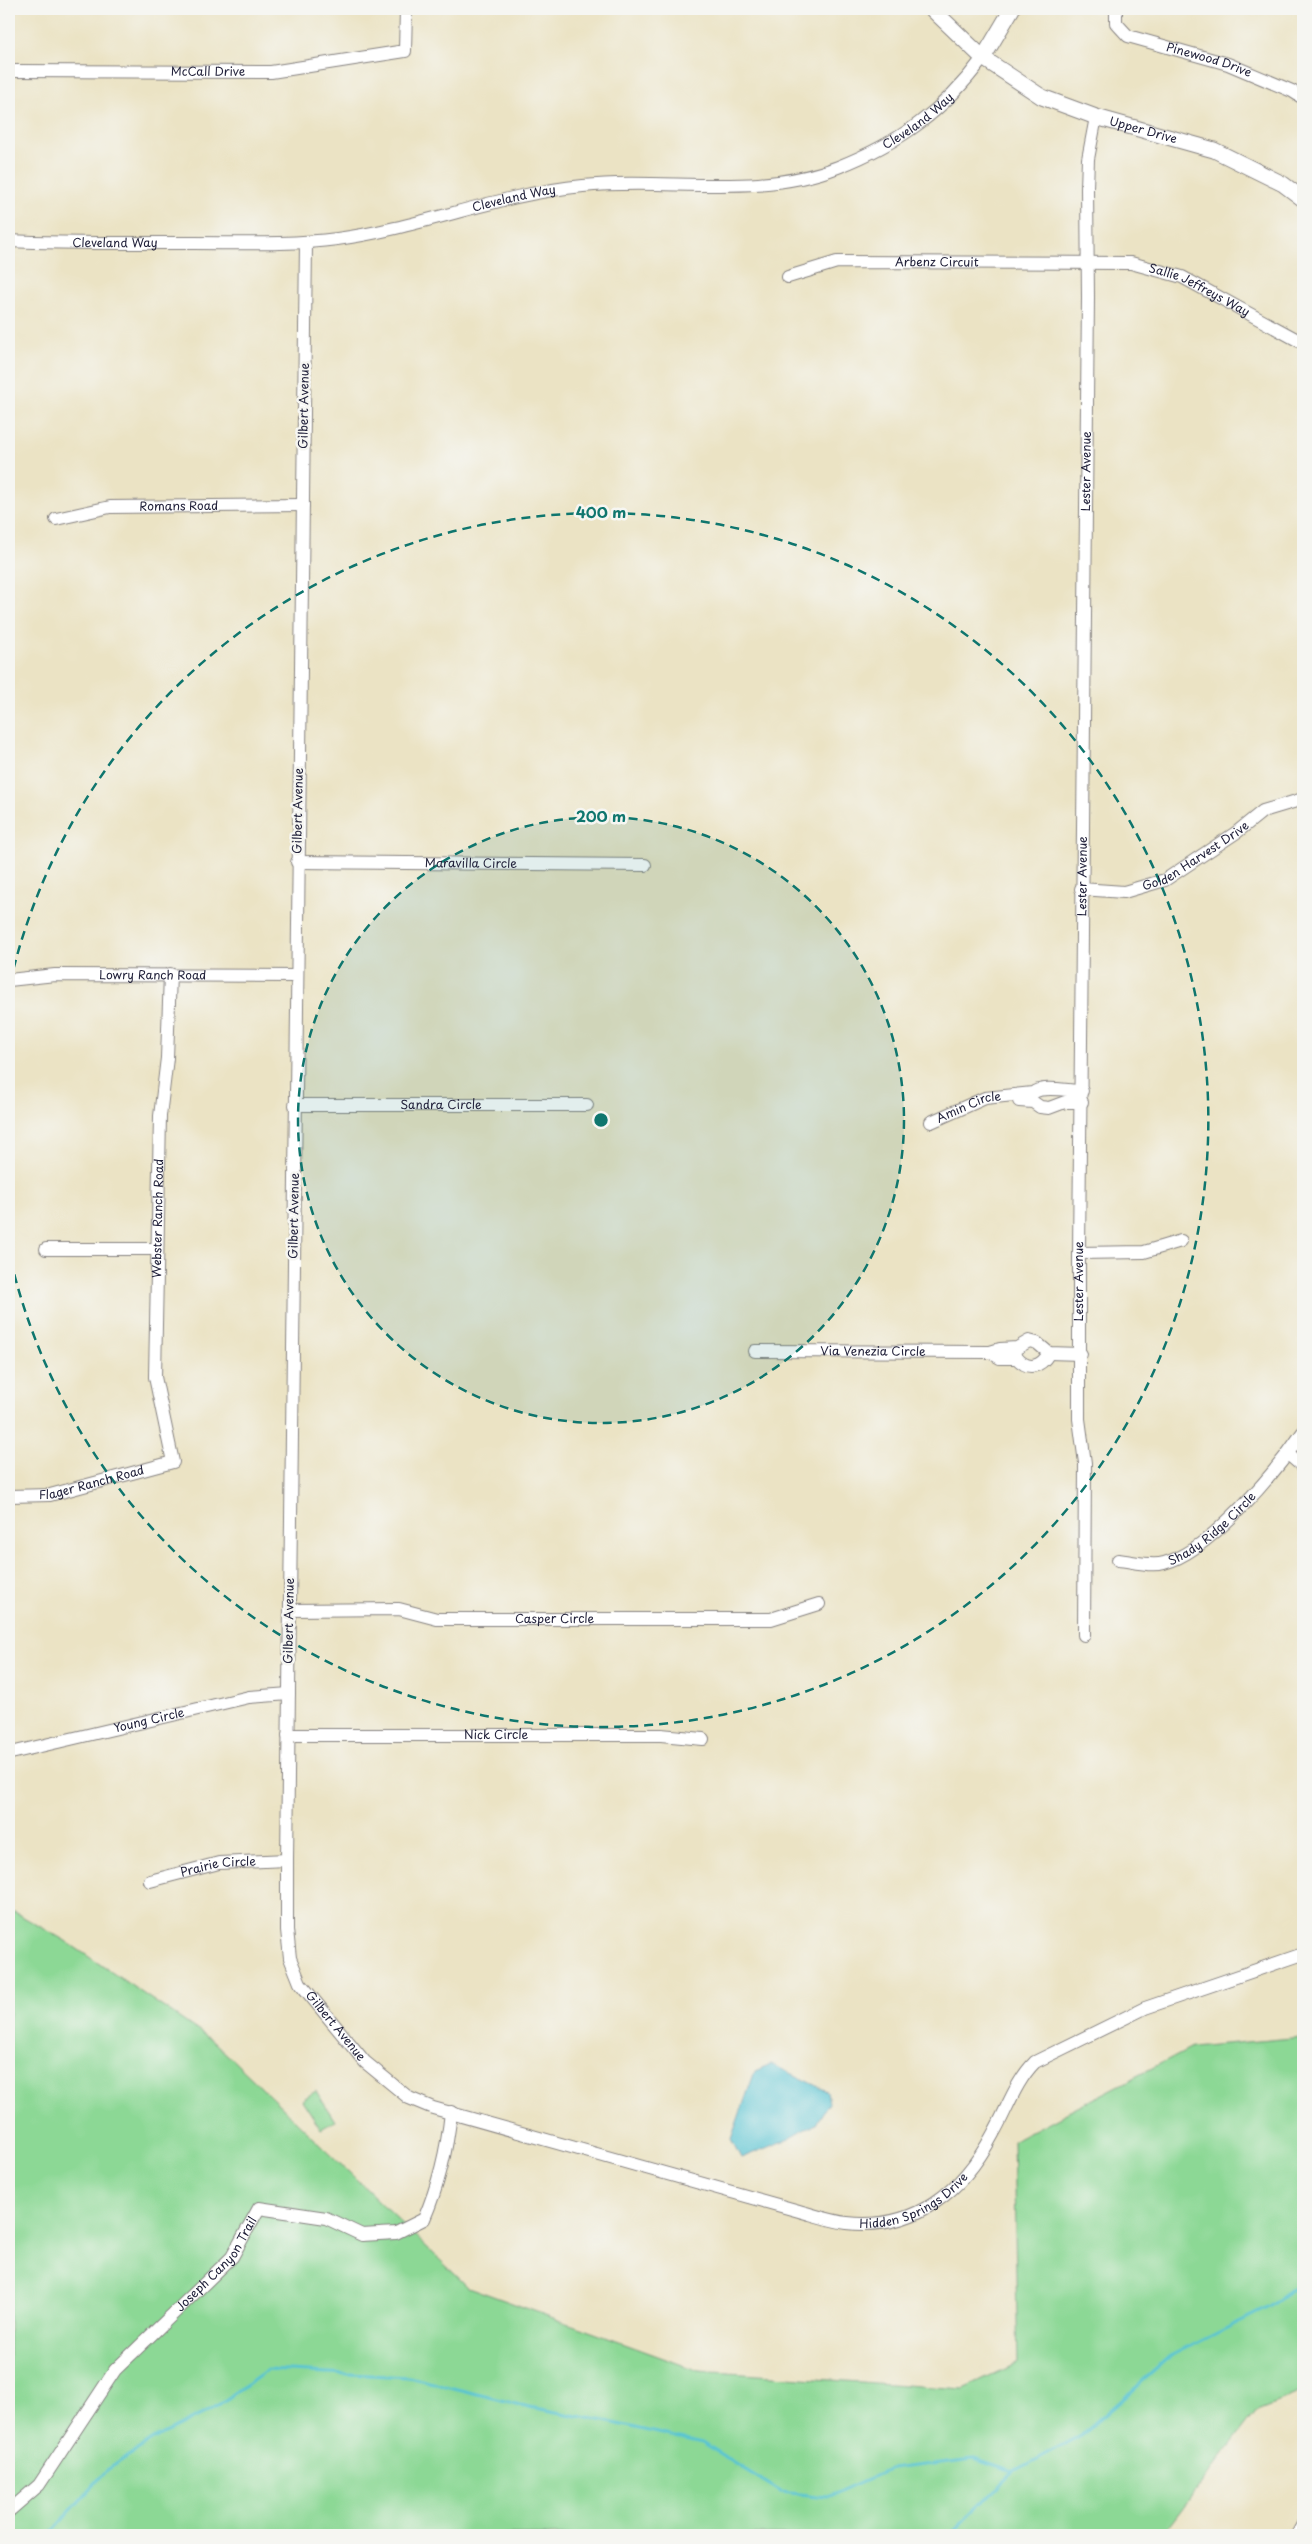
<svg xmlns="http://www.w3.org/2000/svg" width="1312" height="2544" viewBox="0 0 1312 2544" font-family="'Playpen Sans',sans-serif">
<rect width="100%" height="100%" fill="#f6f6f2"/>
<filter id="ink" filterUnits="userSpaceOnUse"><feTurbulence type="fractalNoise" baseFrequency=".02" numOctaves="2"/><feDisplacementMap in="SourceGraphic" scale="10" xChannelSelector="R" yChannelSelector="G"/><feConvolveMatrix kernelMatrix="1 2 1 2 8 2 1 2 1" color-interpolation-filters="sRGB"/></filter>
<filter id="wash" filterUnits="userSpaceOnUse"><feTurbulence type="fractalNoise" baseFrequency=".0096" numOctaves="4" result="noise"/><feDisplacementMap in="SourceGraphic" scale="20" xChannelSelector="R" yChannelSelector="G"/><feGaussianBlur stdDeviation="1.12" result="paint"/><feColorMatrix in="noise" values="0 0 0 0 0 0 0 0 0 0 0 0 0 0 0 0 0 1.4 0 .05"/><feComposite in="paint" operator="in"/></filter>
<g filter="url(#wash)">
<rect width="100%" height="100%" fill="#ebe3c4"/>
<path fill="#8cd895" stroke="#577d68" d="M 9,1909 L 64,1940 L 213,2041 L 468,2287 L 699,2371 L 963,2389 L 1018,2363 L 1013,2141 L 1192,2047 L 1303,2037 L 1303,2392 L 1257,2410 L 1162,2535 L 9,2535 Z
M 316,2091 L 335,2121 L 321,2129 L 302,2100 Z"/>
<path fill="#59c4d3" stroke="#3e7387" d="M 771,2064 L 827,2091 L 829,2103 L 816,2123 L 788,2139 L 741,2158 L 731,2139 L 755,2071 Z"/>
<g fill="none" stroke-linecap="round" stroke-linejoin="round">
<path stroke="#59c4d3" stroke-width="3" d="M 49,2535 L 107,2470 L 157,2437 L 211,2410 L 268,2370 L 409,2377 L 529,2407 L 605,2421 L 702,2443 L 781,2492 L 828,2497 L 890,2469 L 974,2459 L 1013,2472
M 949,2535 L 1014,2471 L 1081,2435 L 1171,2356 L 1269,2307 L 1303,2282"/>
</g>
</g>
<g filter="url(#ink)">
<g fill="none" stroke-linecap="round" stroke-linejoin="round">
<defs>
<g id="minor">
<path id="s1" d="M 1116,9 L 1116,23 L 1128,36 L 1228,64 L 1292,91 L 1303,98"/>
<path id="s2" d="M 9,71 L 271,72 L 405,51 L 406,9"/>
<path id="s3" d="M 9,241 C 70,244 132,243 194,243 C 241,243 290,245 337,239 C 420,228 499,194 583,186 C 667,177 757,199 838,167 C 899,143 944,111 983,58"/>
<path id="s4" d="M 306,243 L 287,1860 L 287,1930 L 290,1958 L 300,1983 L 365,2062 L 409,2098 L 433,2108 L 799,2211 C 814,2215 831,2221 847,2223 C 915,2231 963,2191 993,2134 C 1007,2110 1015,2082 1035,2062 L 1145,2008 L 1303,1954"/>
<path id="s5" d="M 788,277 L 837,262 L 1131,263 L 1182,277 L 1303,343"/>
<path id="s6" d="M 56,519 L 110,507 L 303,505"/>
<path id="s7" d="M 297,862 L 645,865"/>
<path id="s8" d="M 1081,889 L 1124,892 L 1165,880 L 1237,832 L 1263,811 L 1303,799"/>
<path id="s9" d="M 9,980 L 55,975 L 296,976"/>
<path d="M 1019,1101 L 1033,1102 L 1040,1107 L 1049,1108 L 1065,1102 L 1082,1102"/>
<path id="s10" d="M 295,1105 L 587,1105"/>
<path id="s11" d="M 931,1122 L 985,1098 L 1033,1093 C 1042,1085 1068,1091 1082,1091"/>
<path d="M 46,1249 L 156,1249"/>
<path d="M 1079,1253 L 1144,1252 L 1181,1241"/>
<path id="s12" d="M 755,1351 L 990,1352 L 1000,1349 L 1017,1348 L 1029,1341 L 1037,1343 L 1049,1353 L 1081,1354"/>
<path d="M 990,1352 L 1000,1358 L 1017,1358 C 1028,1371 1041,1367 1049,1353"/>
<path d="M 1288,1454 L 1303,1467"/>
<path id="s13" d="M 9,1496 L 50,1495 L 173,1462 L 155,1377 L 160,1116 L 167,1058 L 170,974"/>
<path id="s14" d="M 1118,1560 C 1131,1561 1151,1567 1164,1563 C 1210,1551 1276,1472 1303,1432"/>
<path id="s15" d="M 290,1610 L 399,1609 L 437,1619 L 771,1619 L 819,1604"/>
<path id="s16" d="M 1084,1635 L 1085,1463 L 1079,1419 L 1079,1253 L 1088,297 L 1087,188 L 1088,159 L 1096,117"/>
<path id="s17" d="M 288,1735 L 661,1735 L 703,1739"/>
<path id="s18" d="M 11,1753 L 249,1697 L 289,1694"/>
<path id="s19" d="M 150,1881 L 219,1863 L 287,1860"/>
<path id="s20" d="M 9,2511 L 39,2485 L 115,2370 L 232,2257 L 259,2208 L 326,2218 L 362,2235 L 396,2233 L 424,2219 C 439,2184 447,2151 451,2112"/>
<path d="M 1297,2535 L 1303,2524"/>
</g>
<g id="major">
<path id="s21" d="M 932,9 L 983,58 L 1042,97 L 1096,117 L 1214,150 L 1283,184 L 1303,199"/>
<path d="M 983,58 L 1012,9"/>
</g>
</defs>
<use href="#minor" stroke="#868280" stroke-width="14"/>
<use href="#major" stroke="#868280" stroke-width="17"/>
<use href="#minor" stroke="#fff" stroke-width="12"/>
<use href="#major" stroke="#fff" stroke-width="15"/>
</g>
</g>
<circle cx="601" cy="1120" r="303" fill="#0f766e" fill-opacity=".12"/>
<g fill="none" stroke="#0f766e" stroke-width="2.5" stroke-dasharray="9 6">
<circle cx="601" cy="1120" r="303"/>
<path d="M10 983A607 607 0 1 1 10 1257"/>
</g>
<g text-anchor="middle" stroke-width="5" stroke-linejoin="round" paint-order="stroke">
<g font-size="12" fill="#22223b" stroke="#f6f6f2">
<text dy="4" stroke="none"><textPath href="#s1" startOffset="116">Pinewood Drive</textPath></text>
<text dy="4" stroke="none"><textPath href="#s2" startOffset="199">McCall Drive</textPath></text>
<text dy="4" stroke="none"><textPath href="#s3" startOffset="930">Cleveland Way</textPath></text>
<text dy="4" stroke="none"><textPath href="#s21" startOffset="248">Upper Drive</textPath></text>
<text dy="4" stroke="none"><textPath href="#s3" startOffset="510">Cleveland Way</textPath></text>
<text dy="4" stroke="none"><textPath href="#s3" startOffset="106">Cleveland Way</textPath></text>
<text dy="4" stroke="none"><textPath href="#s5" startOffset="151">Arbenz Circuit</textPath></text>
<text dy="4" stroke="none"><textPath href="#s5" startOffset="419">Sallie Jeffreys Way</textPath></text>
<text transform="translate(304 406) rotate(-89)" y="4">Gilbert Avenue</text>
<text dy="4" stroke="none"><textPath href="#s16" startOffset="1164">Lester Avenue</textPath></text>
<text dy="4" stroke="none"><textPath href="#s6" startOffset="124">Romans Road</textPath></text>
<text transform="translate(298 811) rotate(-89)" y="4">Gilbert Avenue</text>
<text dy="4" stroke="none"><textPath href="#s8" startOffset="124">Golden Harvest Drive</textPath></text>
<text dy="4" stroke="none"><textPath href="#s7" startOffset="174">Maravilla Circle</textPath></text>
<text dy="4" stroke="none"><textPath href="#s16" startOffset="759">Lester Avenue</textPath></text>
<text dy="4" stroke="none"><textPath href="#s9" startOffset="144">Lowry Ranch Road</textPath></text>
<text dy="4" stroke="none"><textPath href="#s10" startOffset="146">Sandra Circle</textPath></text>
<text dy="4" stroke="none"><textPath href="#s11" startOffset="41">Amin Circle</textPath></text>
<text transform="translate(294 1216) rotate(-89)" y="4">Gilbert Avenue</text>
<text dy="4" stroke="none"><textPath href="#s13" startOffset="414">Webster Ranch Road</textPath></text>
<text dy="4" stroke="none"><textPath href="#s16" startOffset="354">Lester Avenue</textPath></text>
<text dy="4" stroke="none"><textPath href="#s12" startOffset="118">Via Venezia Circle</textPath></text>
<text dy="4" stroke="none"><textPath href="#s13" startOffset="84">Flager Ranch Road</textPath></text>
<text dy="4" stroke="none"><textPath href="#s14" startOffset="106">Shady Ridge Circle</textPath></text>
<text dy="4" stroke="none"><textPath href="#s15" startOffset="266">Casper Circle</textPath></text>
<text transform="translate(289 1621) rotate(-89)" y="4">Gilbert Avenue</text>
<text dy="4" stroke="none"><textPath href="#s18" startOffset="142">Young Circle</textPath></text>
<text dy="4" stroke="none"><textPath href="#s17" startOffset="208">Nick Circle</textPath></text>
<text dy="4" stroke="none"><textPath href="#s19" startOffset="70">Prairie Circle</textPath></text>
<text dy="4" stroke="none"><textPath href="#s4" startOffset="1798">Gilbert Avenue</textPath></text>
<text dy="4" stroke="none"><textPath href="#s4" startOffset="2430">Hidden Springs Drive</textPath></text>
<text dy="4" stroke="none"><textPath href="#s20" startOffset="325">Joseph Canyon Trail</textPath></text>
</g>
</g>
<circle cx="601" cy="1120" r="8" fill="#0f766e" stroke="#f6f6f2" stroke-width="2.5"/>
<g font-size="15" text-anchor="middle" font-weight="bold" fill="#0f766e" stroke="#f6f6f2" stroke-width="5" stroke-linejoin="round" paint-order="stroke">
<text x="601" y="518">400 m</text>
<text x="601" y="822">200 m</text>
</g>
<rect width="1312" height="2544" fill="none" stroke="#f6f6f2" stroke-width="30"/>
</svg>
